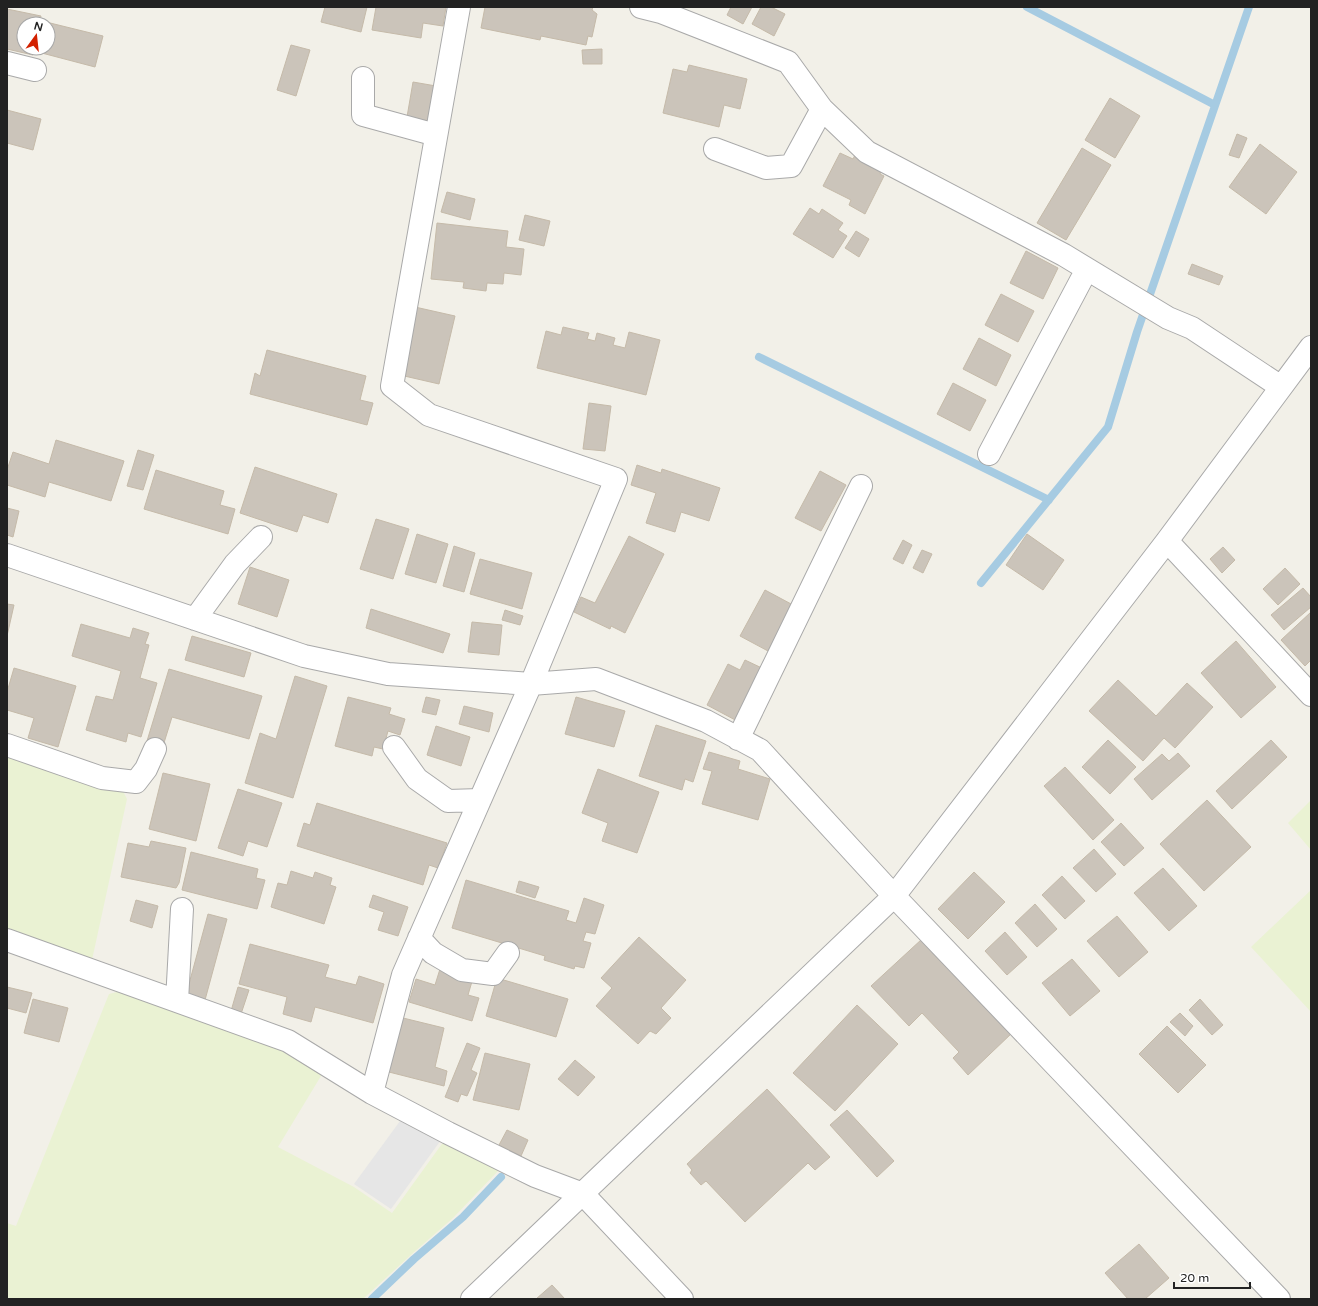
<svg xmlns="http://www.w3.org/2000/svg" width="1318" height="1306" viewBox="0 0 1318 1306" font-family="'Varela Round',sans-serif">
<rect width="100%" height="100%" fill="#f2f0e8"/>
<path fill="#eaf2d3" d="M 7,752 L 123,791 L 127,799 L 92,960 L 7,930 Z
M 1311,800 L 1311,850 L 1288,823 Z
M 1311,890 L 1311,1012 L 1251,947 Z
M 125,990 L 283,1047 L 324,1071 L 278,1147 L 354,1187 L 392,1213 L 444,1141 L 499,1170 L 453,1218 L 413,1253 L 363,1299 L 7,1299 L 7,1223 L 16,1226 L 109,994 Z"/>
<path fill="#e6e6e6" d="M 403,1117 L 441,1140 L 391,1209 L 354,1184 Z"/>
<g fill="none" stroke-linecap="round" stroke-linejoin="round">
<path stroke="#a6cbe2" stroke-width="8" d="M 1027,7 L 1215,105
M 759,357 L 1049,500
M 981,583 L 1108,427 L 1137,332 L 1249,7
M 372,1299 L 414,1259 L 463,1217 L 501,1177"/>
</g>
<path fill="#cbc4ba" stroke="#c5baa9" d="M 325,7 L 367,7 L 361,32 L 321,22 Z
M 376,7 L 446,7 L 443,26 L 423,23 L 421,38 L 372,30 Z
M 485,7 L 593,7 L 592,10 L 597,14 L 592,37 L 588,36 L 586,45 L 541,36 L 540,40 L 481,28 Z
M 731,7 L 752,7 L 743,24 L 727,15 Z
M 761,7 L 771,7 L 785,14 L 774,36 L 752,24 Z
M 7,9 L 41,16 L 39,24 L 24,24 L 24,48 L 34,48 L 33,55 L 7,49 Z
M 46,22 L 103,36 L 95,67 L 38,52 L 39,48 L 48,48 L 48,24 L 45,24 Z
M 291,45 L 310,50 L 296,96 L 277,90 Z
M 602,49 L 602,64 L 583,64 L 582,50 Z
M 689,65 L 747,79 L 740,109 L 724,105 L 719,127 L 663,113 L 673,69 L 687,72 Z
M 413,82 L 436,86 L 429,121 L 407,117 Z
M 1110,98 L 1140,116 L 1115,158 L 1085,140 Z
M 7,110 L 41,119 L 33,150 L 7,143 Z
M 1237,134 L 1247,138 L 1239,158 L 1229,155 Z
M 1260,144 L 1297,172 L 1266,214 L 1229,187 Z
M 1082,148 L 1111,165 L 1066,240 L 1037,223 Z
M 840,153 L 853,159 L 855,155 L 882,169 L 880,174 L 884,176 L 865,214 L 849,205 L 851,200 L 823,186 Z
M 447,192 L 475,199 L 470,220 L 441,212 Z
M 810,208 L 819,214 L 822,209 L 843,223 L 838,230 L 847,236 L 833,258 L 793,234 Z
M 525,215 L 550,221 L 544,246 L 519,240 Z
M 437,223 L 508,231 L 506,247 L 524,249 L 521,275 L 504,273 L 503,284 L 487,283 L 486,291 L 463,288 L 464,282 L 431,279 Z
M 856,231 L 869,239 L 859,257 L 845,248 Z
M 1026,251 L 1058,268 L 1043,299 L 1010,283 Z
M 1192,264 L 1223,276 L 1219,285 L 1188,274 Z
M 1001,294 L 1034,311 L 1018,342 L 985,325 Z
M 415,307 L 455,316 L 439,384 L 400,375 Z
M 563,327 L 589,333 L 587,339 L 595,341 L 597,333 L 615,338 L 613,345 L 625,348 L 629,332 L 660,340 L 646,395 L 537,368 L 546,331 L 561,335 Z
M 979,338 L 1011,355 L 996,386 L 963,369 Z
M 267,350 L 366,376 L 360,400 L 373,403 L 367,425 L 250,394 L 255,373 L 260,376 Z
M 953,383 L 986,400 L 970,431 L 937,414 Z
M 589,403 L 611,406 L 605,451 L 583,449 Z
M 56,440 L 124,461 L 111,501 L 49,482 L 45,497 L 7,485 L 7,470 L 13,452 L 49,464 Z
M 138,450 L 154,455 L 143,490 L 127,486 Z
M 637,465 L 661,473 L 662,469 L 720,488 L 709,521 L 681,512 L 675,532 L 646,523 L 656,493 L 631,485 Z
M 255,467 L 337,494 L 328,523 L 303,515 L 297,532 L 240,513 Z
M 156,470 L 224,491 L 220,505 L 235,509 L 228,534 L 144,509 Z
M 820,471 L 846,485 L 821,531 L 795,518 Z
M 7,508 L 19,511 L 13,537 L 7,535 Z
M 376,519 L 409,529 L 393,579 L 360,569 Z
M 417,534 L 448,544 L 436,583 L 405,574 Z
M 1027,534 L 1064,560 L 1043,590 L 1006,565 Z
M 629,536 L 664,554 L 625,633 L 611,626 L 610,629 L 574,612 L 581,597 L 595,603 Z
M 903,540 L 912,545 L 903,564 L 893,559 Z
M 454,546 L 475,553 L 464,592 L 443,586 Z
M 1223,547 L 1235,560 L 1222,573 L 1210,559 Z
M 922,550 L 932,554 L 923,573 L 913,568 Z
M 480,559 L 532,573 L 522,609 L 470,594 Z
M 250,567 L 289,580 L 277,617 L 238,604 Z
M 1285,568 L 1300,584 L 1278,605 L 1263,589 Z
M 1303,588 L 1311,597 L 1311,607 L 1284,630 L 1271,615 Z
M 765,590 L 793,605 L 768,651 L 740,636 Z
M 7,604 L 14,605 L 7,636 Z
M 371,609 L 450,634 L 443,653 L 366,628 Z
M 505,610 L 523,616 L 520,625 L 502,620 Z
M 1311,612 L 1311,660 L 1305,666 L 1281,640 Z
M 472,622 L 502,625 L 499,655 L 468,652 Z
M 81,624 L 130,638 L 133,628 L 149,633 L 145,644 L 149,645 L 140,678 L 157,683 L 141,737 L 128,733 L 126,742 L 86,730 L 96,696 L 113,700 L 121,671 L 72,656 Z
M 192,636 L 251,653 L 244,677 L 185,660 Z
M 1236,641 L 1276,687 L 1241,718 L 1201,673 Z
M 745,660 L 766,670 L 739,722 L 707,705 L 728,664 L 740,670 Z
M 14,668 L 76,686 L 58,747 L 28,738 L 34,718 L 7,710 L 7,692 Z
M 169,669 L 262,696 L 249,739 L 172,717 L 163,746 L 147,741 Z
M 295,676 L 327,686 L 293,798 L 245,783 L 260,733 L 276,739 Z
M 1118,680 L 1156,716 L 1187,683 L 1213,707 L 1175,748 L 1164,738 L 1143,761 L 1089,711 Z
M 348,697 L 391,708 L 389,714 L 405,719 L 400,735 L 388,731 L 383,749 L 374,747 L 372,756 L 335,746 Z
M 426,697 L 440,700 L 436,715 L 422,712 Z
M 576,697 L 625,711 L 614,747 L 565,734 Z
M 464,706 L 493,713 L 489,732 L 459,724 Z
M 656,725 L 706,741 L 693,782 L 685,779 L 682,790 L 639,776 Z
M 436,726 L 470,737 L 461,766 L 427,755 Z
M 1108,740 L 1136,767 L 1110,794 L 1082,767 Z
M 1271,740 L 1287,757 L 1232,809 L 1216,791 Z
M 709,752 L 740,761 L 738,769 L 770,779 L 758,820 L 702,804 L 712,771 L 703,769 Z
M 1178,753 L 1190,766 L 1152,800 L 1134,779 L 1162,754 L 1169,761 Z
M 1065,767 L 1114,820 L 1093,840 L 1044,786 Z
M 598,769 L 659,792 L 637,853 L 602,841 L 608,823 L 582,813 Z
M 163,773 L 210,784 L 196,841 L 149,829 Z
M 238,789 L 282,803 L 267,847 L 248,841 L 243,856 L 218,848 Z
M 1207,800 L 1251,847 L 1204,891 L 1160,844 Z
M 317,803 L 447,843 L 438,868 L 429,865 L 423,885 L 297,846 L 304,823 L 310,825 Z
M 1121,823 L 1144,848 L 1124,866 L 1101,842 Z
M 151,841 L 186,848 L 179,883 L 176,888 L 121,877 L 128,843 L 149,847 Z
M 1094,849 L 1116,874 L 1096,892 L 1073,868 Z
M 191,852 L 258,869 L 256,878 L 265,880 L 257,909 L 182,890 Z
M 1163,868 L 1197,906 L 1169,931 L 1134,893 Z
M 291,871 L 313,878 L 315,872 L 332,878 L 330,885 L 336,887 L 324,924 L 271,907 L 278,883 L 287,885 Z
M 974,872 L 1005,902 L 968,939 L 938,909 Z
M 1062,876 L 1085,901 L 1065,919 L 1042,895 Z
M 466,880 L 569,911 L 566,920 L 576,923 L 584,898 L 604,905 L 595,934 L 586,932 L 583,941 L 591,943 L 584,968 L 575,966 L 574,969 L 544,960 L 545,956 L 452,928 Z
M 519,881 L 539,887 L 535,898 L 516,892 Z
M 373,895 L 408,907 L 398,936 L 378,930 L 384,912 L 369,907 Z
M 136,900 L 158,906 L 152,928 L 130,921 Z
M 1035,904 L 1057,929 L 1037,947 L 1015,923 Z
M 208,914 L 227,919 L 205,1000 L 186,995 Z
M 1117,916 L 1148,952 L 1119,977 L 1087,941 Z
M 1005,932 L 1027,957 L 1007,975 L 985,951 Z
M 639,937 L 686,980 L 661,1008 L 671,1018 L 656,1034 L 650,1031 L 638,1044 L 596,1006 L 612,988 L 601,978 Z
M 922,939 L 1012,1033 L 968,1075 L 953,1058 L 959,1052 L 922,1013 L 909,1026 L 871,986 Z
M 250,944 L 329,965 L 325,977 L 356,985 L 359,976 L 384,984 L 373,1023 L 315,1007 L 311,1022 L 283,1014 L 287,997 L 239,984 Z
M 1072,959 L 1100,991 L 1070,1016 L 1042,983 Z
M 440,969 L 473,978 L 468,995 L 479,998 L 472,1021 L 409,1002 L 416,979 L 435,985 Z
M 497,978 L 568,999 L 556,1037 L 486,1016 Z
M 7,987 L 32,993 L 26,1013 L 7,1008 Z
M 238,987 L 249,990 L 241,1014 L 231,1011 Z
M 33,999 L 68,1008 L 59,1042 L 24,1033 Z
M 1200,999 L 1223,1025 L 1212,1035 L 1189,1010 Z
M 857,1005 L 898,1044 L 835,1111 L 793,1073 Z
M 1180,1013 L 1193,1026 L 1185,1036 L 1170,1022 Z
M 399,1017 L 444,1028 L 435,1067 L 447,1071 L 444,1086 L 385,1071 Z
M 1167,1026 L 1206,1065 L 1178,1093 L 1139,1054 Z
M 467,1043 L 480,1048 L 471,1070 L 477,1073 L 467,1096 L 461,1094 L 458,1102 L 445,1097 Z
M 485,1053 L 530,1064 L 519,1110 L 473,1100 Z
M 575,1060 L 595,1077 L 578,1096 L 558,1079 Z
M 767,1089 L 830,1157 L 815,1170 L 808,1163 L 745,1222 L 706,1181 L 701,1185 L 690,1173 L 692,1170 L 687,1164 Z
M 847,1110 L 894,1161 L 877,1177 L 830,1125 Z
M 507,1130 L 528,1140 L 521,1156 L 499,1145 Z
M 1139,1244 L 1169,1278 L 1145,1299 L 1128,1299 L 1105,1273 Z
M 552,1285 L 565,1299 L 536,1299 Z"/>
<g fill="none" stroke-linecap="round" stroke-linejoin="round">
<defs>
<path id="minor" d="M 641,7 L 661,12 L 788,62 L 822,109 L 867,152 L 1064,255 L 1168,318 L 1192,328 L 1281,387
M 7,63 L 35,70
M 363,78 L 363,115 L 436,135
M 715,149 L 766,168 L 791,166 L 822,109
M 989,454 L 1087,269
M 1167,541 L 1311,695
M 7,555 L 304,656 L 388,674 L 531,684 L 596,679 L 706,721 L 760,750 L 894,896 L 1279,1299
M 195,619 L 235,564 L 261,537
M 738,739 L 861,486
M 7,745 L 102,778 L 136,782 L 146,769 L 155,749
M 394,747 L 417,779 L 448,801 L 480,800
M 419,938 L 433,953 L 462,970 L 493,974 L 508,953
M 7,940 L 288,1041 L 372,1093 L 448,1133 L 535,1176 L 583,1194 L 682,1299
M 177,1001 L 182,909
M 372,1093 L 403,975 L 531,684 L 616,479 L 429,415 L 392,386 L 459,7
M 472,1299 L 894,896 L 1167,541 L 1311,347"/>
</defs>
<use href="#minor" stroke="#a9a9a9" stroke-width="24"/>
<use href="#minor" stroke="#fff" stroke-width="22"/>
</g>
<rect width="1318" height="1306" fill="none" stroke="#222222" stroke-width="16"/>
<g transform="translate(36 36) rotate(15)"><circle r="19" fill="#ffffff" stroke="#a7a7a7"/>
<path d="M0-3L7 15L0 10L-7 15Z" fill="#d32100"/>
<text y="-6" font-size="11" font-weight="bold" text-anchor="middle" fill="#222222">N</text>
</g>
<path d="M1174 1282v6h76v-6" fill="none" stroke="#222222" stroke-width="2"/>
<text x="1180" y="1282" font-size="12" fill="#222222" stroke="#ffffff" stroke-width="3" paint-order="stroke">20 m</text>
</svg>
